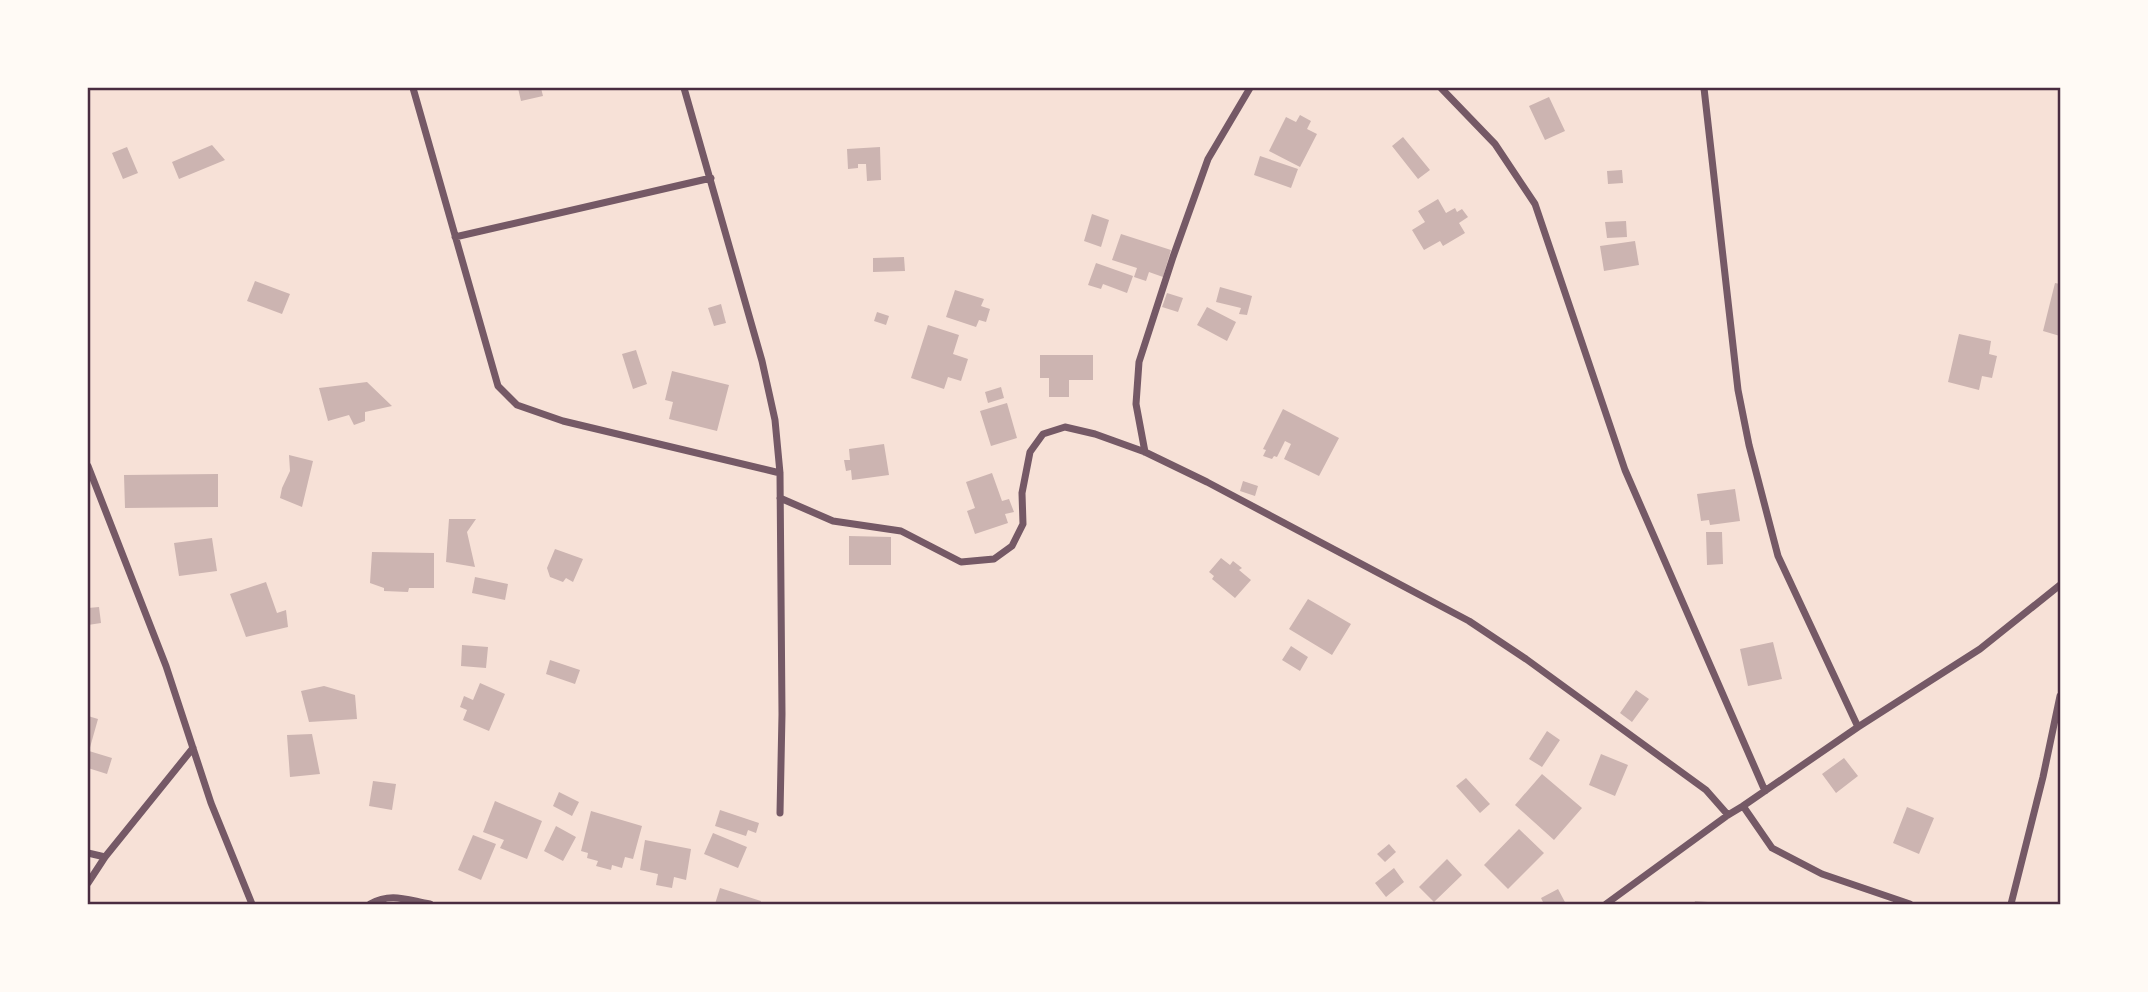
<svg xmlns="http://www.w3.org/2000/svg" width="2148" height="992" viewBox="0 0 2148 992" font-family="Commissioner,sans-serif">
<rect width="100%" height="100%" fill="#f7e1d7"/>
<path fill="#ccb4b1" d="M 518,88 L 541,88 L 543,96 L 521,101 Z
M 1549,97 L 1565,131 L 1545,140 L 1529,106 Z
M 1300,115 L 1311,121 L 1307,129 L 1317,134 L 1300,167 L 1269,151 L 1286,117 L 1296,122 Z
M 1403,137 L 1430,170 L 1418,179 L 1392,146 Z
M 212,145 L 225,160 L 179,179 L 172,162 Z
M 127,147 L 138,173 L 123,179 L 112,153 Z
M 880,147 L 881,180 L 867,181 L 866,164 L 858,164 L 858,168 L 848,169 L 847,149 Z
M 1260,156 L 1298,169 L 1291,188 L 1254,175 Z
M 1622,170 L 1623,183 L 1608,184 L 1607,171 Z
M 1438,199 L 1446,213 L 1455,208 L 1457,212 L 1462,209 L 1468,217 L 1459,223 L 1465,233 L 1443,246 L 1440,241 L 1424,250 L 1412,230 L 1425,222 L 1418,211 Z
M 1092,214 L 1109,220 L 1101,247 L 1084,241 Z
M 1626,221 L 1627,237 L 1607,238 L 1605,222 Z
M 1121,234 L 1171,250 L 1163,277 L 1149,272 L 1146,281 L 1134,277 L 1137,268 L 1112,260 Z
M 1635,241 L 1639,265 L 1604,271 L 1600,246 Z
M 904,257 L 905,271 L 873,272 L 873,258 Z
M 1096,263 L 1133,276 L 1127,293 L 1103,284 L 1101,289 L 1088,285 Z
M 255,281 L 290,294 L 282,314 L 247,301 Z
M 2055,283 L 2060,284 L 2060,336 L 2043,331 Z
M 1220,287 L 1252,296 L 1247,315 L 1239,314 L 1241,308 L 1216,302 Z
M 955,290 L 984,299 L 981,306 L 990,309 L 986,322 L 979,320 L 976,327 L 946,317 Z
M 1167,293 L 1183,298 L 1178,312 L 1162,307 Z
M 721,304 L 726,323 L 714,326 L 708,308 Z
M 1207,307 L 1236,322 L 1227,341 L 1197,325 Z
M 877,312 L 889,316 L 886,325 L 874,321 Z
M 928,325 L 959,335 L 953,354 L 968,359 L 961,381 L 948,377 L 944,389 L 911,378 Z
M 1959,334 L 1991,341 L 1989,354 L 1997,356 L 1992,378 L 1982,376 L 1979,390 L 1948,382 Z
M 636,350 L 647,384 L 633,389 L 622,354 Z
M 1040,355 L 1093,355 L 1093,380 L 1069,380 L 1069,397 L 1049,397 L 1049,378 L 1040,378 Z
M 672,371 L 729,385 L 717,431 L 669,419 L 673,402 L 665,400 Z
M 367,382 L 392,406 L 365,412 L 365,421 L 354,425 L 349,415 L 328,421 L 319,388 Z
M 1001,387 L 1004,398 L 988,403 L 985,392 Z
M 1007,403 L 1017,438 L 991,446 L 980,411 Z
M 1283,409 L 1339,438 L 1319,476 L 1284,459 L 1291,444 L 1285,441 L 1277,457 L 1274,456 L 1272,459 L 1263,456 L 1266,450 L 1263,449 Z
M 884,444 L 889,475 L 852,480 L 851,470 L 846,471 L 844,460 L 850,460 L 849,449 Z
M 289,455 L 313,461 L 302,507 L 280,498 L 282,488 L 290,471 Z
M 992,473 L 1002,501 L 1009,499 L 1014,512 L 1005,514 L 1008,523 L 975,534 L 967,511 L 975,508 L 966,482 Z
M 218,474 L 218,507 L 125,508 L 124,475 Z
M 1243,481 L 1258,486 L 1255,496 L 1240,491 Z
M 1735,489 L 1740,521 L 1710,525 L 1709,520 L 1701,521 L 1697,494 Z
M 449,519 L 476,519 L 467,532 L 475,567 L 446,562 Z
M 1706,532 L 1722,532 L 1723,564 L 1707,565 Z
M 849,536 L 891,537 L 891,565 L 849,565 Z
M 212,538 L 217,571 L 179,576 L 174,543 Z
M 555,549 L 583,559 L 573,582 L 566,578 L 563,582 L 550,577 L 547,568 Z
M 372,552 L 434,553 L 434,588 L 409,588 L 408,592 L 384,591 L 384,588 L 370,583 Z
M 1221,558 L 1230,565 L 1233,561 L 1242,568 L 1239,570 L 1251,580 L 1235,598 L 1212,579 L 1214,576 L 1209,572 Z
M 475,577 L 508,584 L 505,600 L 472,593 Z
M 266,582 L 277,613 L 286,610 L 288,627 L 246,637 L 230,594 Z
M 1308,599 L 1351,624 L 1332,655 L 1289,629 Z
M 99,607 L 101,623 L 88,625 L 88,608 Z
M 1773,642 L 1782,679 L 1748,686 L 1740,649 Z
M 462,645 L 488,647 L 486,668 L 461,666 Z
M 1291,646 L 1308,657 L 1300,671 L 1282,660 Z
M 550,660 L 580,670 L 575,684 L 546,674 Z
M 480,683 L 505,694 L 489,731 L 463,720 L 467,710 L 460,707 L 464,696 L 473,700 Z
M 324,686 L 355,695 L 357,719 L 309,722 L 301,691 Z
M 1636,690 L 1649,699 L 1632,722 L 1620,713 Z
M 88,716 L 98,719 L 89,751 L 112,758 L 107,774 L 88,768 Z
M 1547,731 L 1560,740 L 1542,767 L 1529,759 Z
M 312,734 L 320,774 L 290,777 L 287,735 Z
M 1601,754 L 1628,765 L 1615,796 L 1589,785 Z
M 1844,758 L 1858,776 L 1836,793 L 1822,774 Z
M 1542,774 L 1582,808 L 1554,840 L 1515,805 Z
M 1466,778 L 1490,804 L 1480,813 L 1456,786 Z
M 373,781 L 396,784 L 392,810 L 369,806 Z
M 559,792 L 579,802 L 572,816 L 553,806 Z
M 495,801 L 542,821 L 527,859 L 500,848 L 504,840 L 483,832 Z
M 1907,807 L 1934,818 L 1919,854 L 1893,843 Z
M 720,810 L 759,823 L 756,833 L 748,830 L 746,836 L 715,826 Z
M 591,811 L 642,826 L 633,859 L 625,857 L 622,868 L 612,865 L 611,870 L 596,866 L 598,861 L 587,858 L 588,853 L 581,851 Z
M 556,826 L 576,837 L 563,861 L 544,851 Z
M 1519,829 L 1544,853 L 1508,889 L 1484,865 Z
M 713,833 L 747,847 L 738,868 L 704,854 Z
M 473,835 L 496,844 L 481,880 L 458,870 Z
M 645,840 L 691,849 L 686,880 L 674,877 L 672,888 L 656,885 L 658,874 L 640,870 Z
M 1389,844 L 1396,852 L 1385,862 L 1377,854 Z
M 1447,859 L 1462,875 L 1434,902 L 1419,887 Z
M 1394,868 L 1404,882 L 1386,897 L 1375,883 Z
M 720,888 L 761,901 L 760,904 L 715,904 Z
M 1558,889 L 1566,904 L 1544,904 L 1541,898 Z
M 1695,901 L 1721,903 L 1721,904 L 1694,904 Z"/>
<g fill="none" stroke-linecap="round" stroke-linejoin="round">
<path stroke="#755966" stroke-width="7" d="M 413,88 L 498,386 L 517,405 L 563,421 L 780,473
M 684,88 L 762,361 L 775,420 L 780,473 L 782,714 L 780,813
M 1441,88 L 1495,144 L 1535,204 L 1625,470 L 1765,791
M 1704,88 L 1738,390 L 1749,445 L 1778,556 L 1858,727
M 455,237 L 711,178
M 1145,452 L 1136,404 L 1139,362 L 1173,257 L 1208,159 L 1250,88
M 88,466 L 166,666 L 211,803 L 252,904
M 780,498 L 833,521 L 901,531 L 961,562 L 994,559 L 1012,546 L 1023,524 L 1022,493 L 1030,452 L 1043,434 L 1065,427 L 1095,434 L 1145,452 L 1207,482 L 1469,621 L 1526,659 L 1673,766 L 1706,790 L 1728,815
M 1743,806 L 1772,848 L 1822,874 L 1910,904
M 88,853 L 105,857
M 88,883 L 105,857 L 193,748
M 370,904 C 391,892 407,900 430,904
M 1606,904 L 1728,815 L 1743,806 L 1858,727 L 1980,649 L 2060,585
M 2011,904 L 2043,777 L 2060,696"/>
</g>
<rect width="2148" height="992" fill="none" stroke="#fffaf5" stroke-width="178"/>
<rect x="89" y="89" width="1970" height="814" fill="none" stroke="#4a2c40" stroke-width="2.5"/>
</svg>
